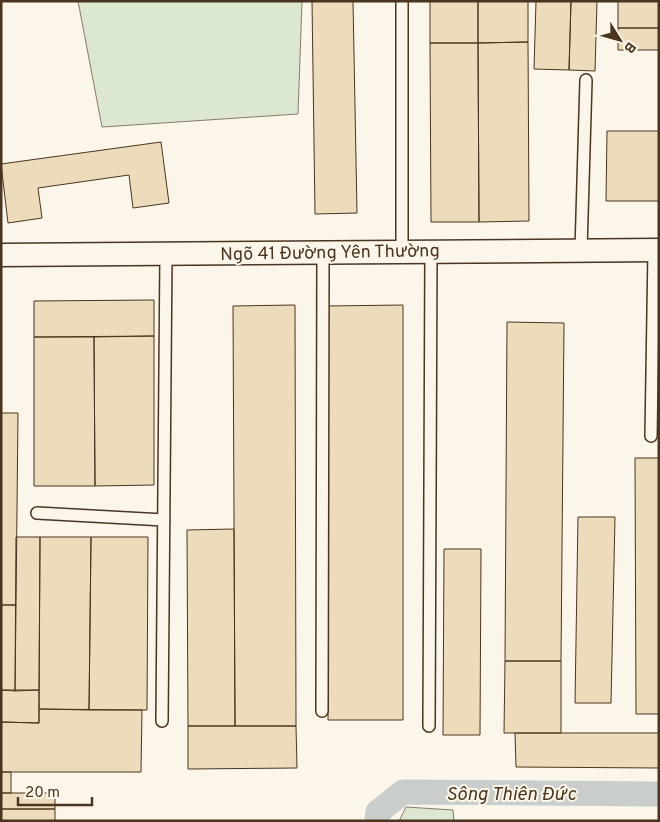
<svg xmlns="http://www.w3.org/2000/svg" width="660" height="822" viewBox="0 0 660 822" font-family="Overpass,sans-serif">
<rect width="100%" height="100%" fill="#fbf6e9"/>
<path fill="#dce7d0" stroke="#887966" d="M 78,1 L 302,1 L 298,114 L 102,127 Z
M 406,807 L 453,810 L 454,821 L 399,821 Z"/>
<g fill="none" stroke-linecap="round" stroke-linejoin="round">
<path stroke="#c9cecd" stroke-width="25" d="M 377,821 L 378,812 L 403,792 L 659,794"/>
</g>
<path fill="#ecdcbc" stroke="#4a3520" d="M 312,1 L 353,1 L 357,213 L 315,214 Z
M 430,1 L 478,1 L 478,43 L 430,43 Z
M 478,1 L 528,1 L 528,42 L 478,43 Z
M 536,1 L 571,1 L 569,70 L 534,69 Z
M 571,1 L 597,1 L 595,71 L 569,70 Z
M 618,1 L 659,1 L 659,28 L 618,28 Z
M 618,28 L 659,28 L 659,50 L 618,50 Z
M 528,42 L 529,221 L 479,222 L 478,43 Z
M 430,43 L 478,43 L 479,222 L 431,222 Z
M 607,131 L 659,131 L 659,201 L 606,201 Z
M 161,142 L 169,203 L 133,208 L 129,175 L 38,188 L 42,218 L 8,223 L 1,164 Z
M 154,300 L 154,336 L 34,337 L 34,301 Z
M 295,305 L 296,726 L 235,726 L 233,306 Z
M 403,305 L 403,720 L 328,720 L 327,306 Z
M 507,322 L 564,323 L 561,661 L 505,661 Z
M 154,336 L 154,485 L 95,486 L 94,337 Z
M 34,337 L 94,337 L 95,486 L 34,486 Z
M 1,413 L 18,413 L 16,605 L 1,605 Z
M 635,458 L 659,458 L 659,714 L 636,714 Z
M 578,517 L 615,517 L 611,703 L 575,703 Z
M 234,529 L 235,726 L 188,726 L 187,530 Z
M 16,537 L 40,537 L 39,690 L 15,691 Z
M 40,537 L 91,537 L 89,710 L 39,709 Z
M 91,537 L 148,537 L 147,710 L 89,710 Z
M 444,549 L 481,549 L 480,735 L 443,735 Z
M 1,605 L 16,605 L 15,691 L 1,690 Z
M 505,661 L 561,661 L 561,733 L 504,733 Z
M 1,690 L 39,690 L 39,723 L 1,722 Z
M 39,709 L 142,710 L 141,772 L 1,772 L 1,722 L 39,723 Z
M 188,726 L 296,726 L 297,768 L 188,769 Z
M 515,733 L 659,733 L 659,768 L 516,767 Z
M 1,772 L 11,772 L 11,793 L 1,793 Z
M 1,793 L 55,793 L 55,809 L 1,809 Z
M 1,809 L 55,809 L 55,821 L 1,821 Z"/>
<g fill="none" stroke-linecap="round" stroke-linejoin="round">
<defs>
<path id="lane" d="M 581,250 L 586,80
M 402,252 L 402,1
M 651,436 L 654,250
M 37,513 L 164,520
M 322,711 L 323,252
M 162,721 L 166,254
M 429,726 L 431,251"/>
<path id="street" d="M 1,255 L 659,250"/>
</defs>
<use href="#lane" stroke="#4a3520" stroke-width="14"/>
<use href="#street" stroke="#4a3520" stroke-width="25"/>
<use href="#lane" stroke="#fbf6e9" stroke-width="11"/>
<use href="#street" stroke="#fbf6e9" stroke-width="22"/>
</g>
<g text-anchor="middle" stroke-width="4" stroke-linejoin="round" paint-order="stroke">
<g font-size="18" fill="#4a3520" stroke="#fbf6e9">
<text transform="translate(330 252) rotate(-1)" y="6">Ngõ 41 Đường Yên Thường</text>
</g>
<g font-size="19" font-style="italic" fill="#4a3520" stroke="#fbf6e9">
<text x="511" y="800">Sông Thiên Đức</text>
</g>
</g>
<rect width="660" height="822" fill="none" stroke="#4a3520" stroke-width="5"/>
<g transform="translate(620 40) rotate(127)" stroke="#fbf6e9" stroke-width="4" paint-order="stroke">
<path d="M0-4L9 19L0 12L-9 19Z" fill="#4a3520"/>
<text y="-8" font-size="14" font-weight="bold" text-anchor="middle" fill="#4a3520">B</text>
</g>
<path d="M18 797v8h74v-8" fill="none" stroke="#4a3520" stroke-width="2.5"/>
<text x="25" y="797" font-size="15" fill="#4a3520" stroke="#fbf6e9" stroke-width="4" paint-order="stroke">20 m</text>
</svg>
